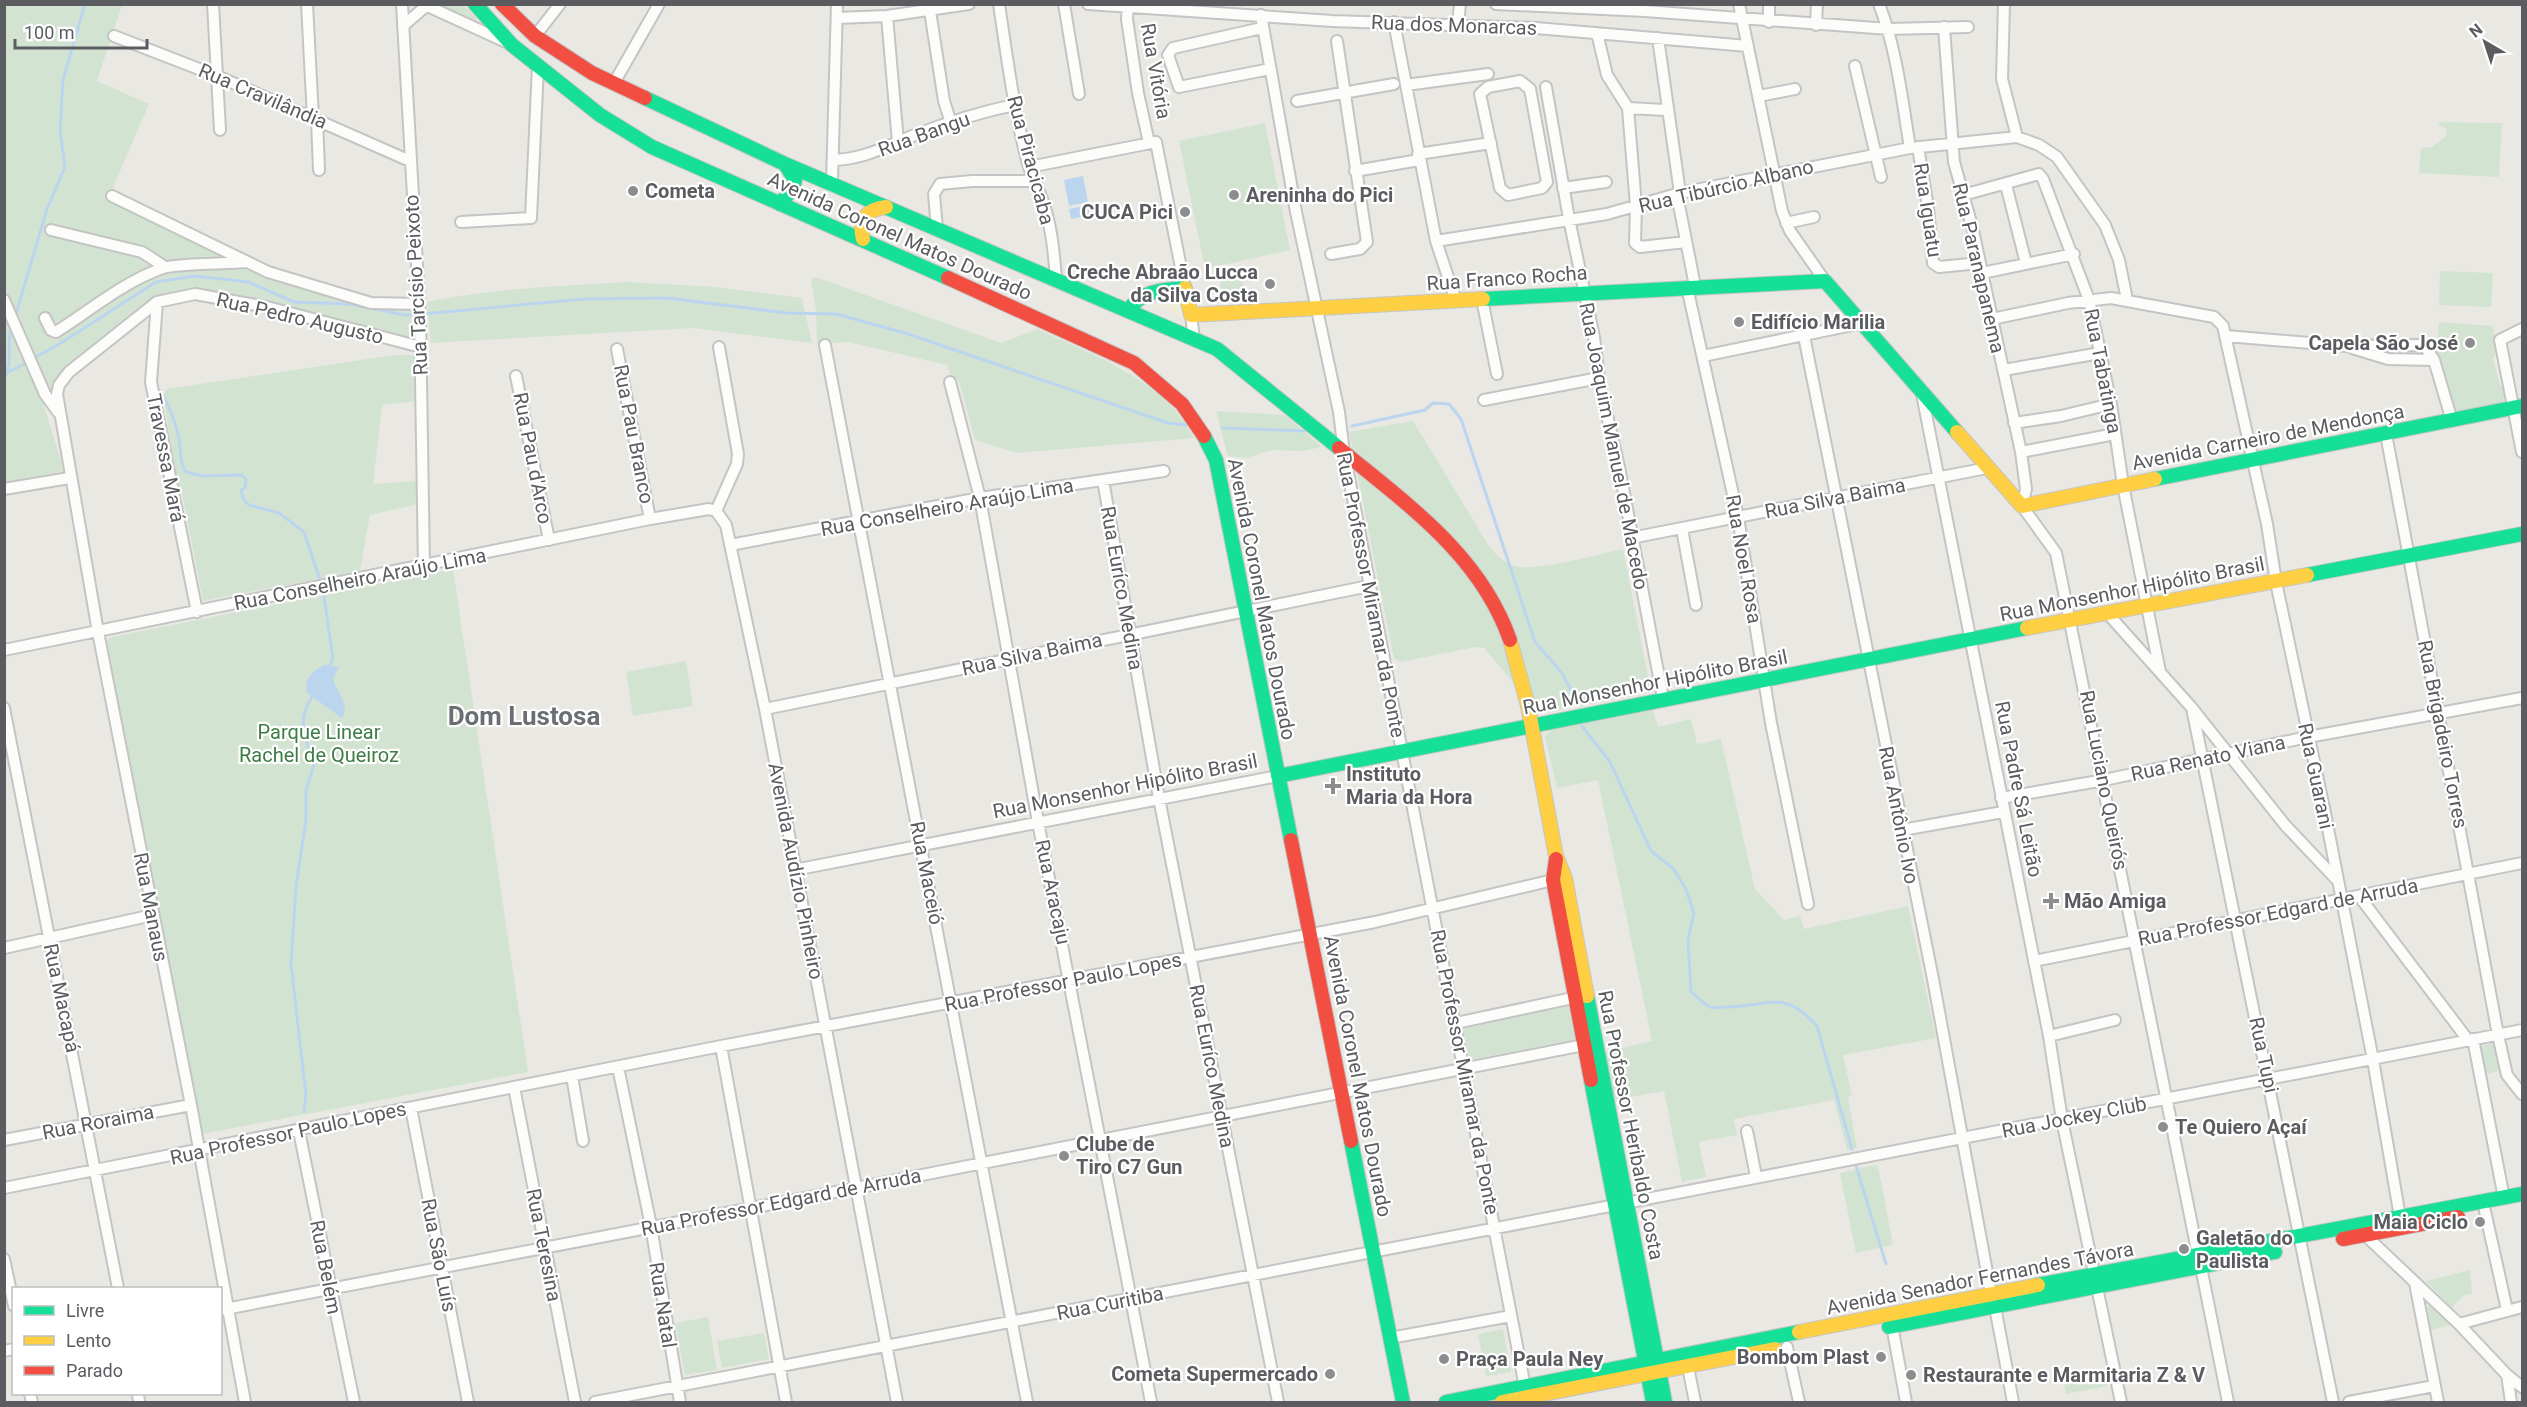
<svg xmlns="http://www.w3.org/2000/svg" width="2527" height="1407" viewBox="0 0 2527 1407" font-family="Roboto,sans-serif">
<rect width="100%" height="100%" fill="#e9e8e3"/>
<path fill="#d2e4d1" d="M 5,5 L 122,5 L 97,81 L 149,104 L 111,192 C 191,228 326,303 412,298 L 411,344 L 210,297 L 172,302 L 153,311 L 68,378 L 43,403 L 64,471 L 5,482 Z
M 439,5 L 464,5 L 477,19 L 473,20 Z
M 2439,122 L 2502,123 L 2499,177 L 2419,173 L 2421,148 L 2432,147 L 2446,136 L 2447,130 L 2439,125 Z
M 1265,123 L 1290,250 L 1205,269 L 1179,141 Z
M 1241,271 L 1245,297 L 1222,299 L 1219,272 Z
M 2440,271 L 2493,273 L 2491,307 L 2439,305 Z
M 815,277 L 1001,343 L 1037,329 C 1094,356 1164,379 1194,438 L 1017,453 L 975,440 L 959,381 L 951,376 L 947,365 L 848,342 L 817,344 L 816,310 L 811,280 Z
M 627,282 L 715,287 L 802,298 L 812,343 L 693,328 L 431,343 L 427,302 C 493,288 560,286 627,282 Z
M 2439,322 L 2493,326 L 2496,353 L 2493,359 L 2500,385 L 2505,391 L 2503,404 L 2455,413 L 2436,351 Z
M 395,355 L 416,355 L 418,401 L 382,405 L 373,484 L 417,481 L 418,504 L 370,515 L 360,571 L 203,601 L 182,493 L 178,492 L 164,423 L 168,424 L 163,396 L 167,389 Z
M 1216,411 L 1285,415 L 1322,447 L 1302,451 L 1273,450 L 1246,458 L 1228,456 Z
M 1413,421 L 1489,546 C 1496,555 1504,563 1515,566 C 1538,572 1598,554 1623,549 L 1651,692 L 1540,714 L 1484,648 L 1476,647 L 1401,662 L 1394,659 L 1349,432 Z
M 453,569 L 528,1072 L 202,1134 L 106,641 L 112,637 Z
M 686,661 L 693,706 L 633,716 L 626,672 Z
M 1653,710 L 1658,727 L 1691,719 L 1697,744 L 1721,739 L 1755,889 L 1784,920 L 1800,916 L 1804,929 L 1908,906 L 1936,1038 L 1843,1055 L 1852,1096 L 1848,1097 L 1857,1148 L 1847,1150 L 1834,1100 L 1734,1119 L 1737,1135 L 1699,1142 L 1706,1177 L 1682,1182 L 1664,1091 L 1613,1100 L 1604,1052 L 1652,1041 L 1598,780 L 1557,788 L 1545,736 L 1551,730 Z
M 1571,1003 L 1578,1040 L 1473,1059 L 1469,1056 L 1463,1029 L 1467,1023 Z
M 2498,1041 L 2506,1069 L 2486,1074 L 2480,1047 Z
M 1875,1165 L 1878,1166 L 1893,1245 L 1856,1253 L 1840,1173 Z
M 2470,1270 L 2472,1294 L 2464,1295 L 2452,1308 L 2426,1281 Z
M 2429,1305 L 2432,1305 L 2452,1325 L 2430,1330 L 2426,1308 Z
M 708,1317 L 717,1370 L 685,1375 L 675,1323 Z
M 1503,1329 L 1511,1372 L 1486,1376 L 1478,1334 Z
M 764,1333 L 769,1359 L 722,1368 L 717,1341 Z
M 2105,1370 L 2107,1386 L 2066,1394 L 2064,1379 Z"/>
<path fill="#f0ecda" d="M 1179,300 L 1184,318 L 1163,308 L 1155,308 L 1152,305 Z"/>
<path fill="#bcd5ef" d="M 1083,176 L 1088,202 L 1069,206 L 1064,180 Z
M 1088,205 L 1090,215 L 1071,219 L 1069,209 Z
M 324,665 L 339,667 L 333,679 C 336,693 351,704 342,718 L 307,693 C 303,678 312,672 324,665 Z"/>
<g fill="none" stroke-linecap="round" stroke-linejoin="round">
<path stroke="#bcd5ef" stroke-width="3" d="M 423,314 L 584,299 L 667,298 L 787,313 L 836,314 L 905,333 L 1168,423 L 1189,425
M 15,317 L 47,209 L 65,167 L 60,130 L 63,80 L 85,4
M 9,372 L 61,343 L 156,282 L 195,276 L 248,282 L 294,302 L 349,304 L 405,315 L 417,314
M 4,378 C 14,364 5,343 12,326
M 159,390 C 170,406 179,429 180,449 C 181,459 181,463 186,472 L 203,476 L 242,475 L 246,479 L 245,488 L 241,490 L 243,499 L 249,505 L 279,513 L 304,532 L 321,583
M 1352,426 L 1425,410 L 1433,403 L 1449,404 L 1461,419 L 1535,642 L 1562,673 L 1575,698
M 1222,428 L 1310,431
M 323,589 L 333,659 L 329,668
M 1582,726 L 1610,762 L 1651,851 L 1673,868 L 1686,889 L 1694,913 L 1688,939 L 1691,992 C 1697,996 1703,1004 1710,1007 C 1713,1009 1719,1007 1723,1007 C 1767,1008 1783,987 1817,1026 L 1852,1149
M 304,1112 L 306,1095 L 291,964 L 296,886 L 306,820 L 306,790 L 314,765 C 307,740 295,721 312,697
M 1856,1166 L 1886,1264"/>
<defs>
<path id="street" d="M 213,4 L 220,130
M 307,4 L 313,118
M 402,4 L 420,317 L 424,567
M 423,4 L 508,43
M 999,4 C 1007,58 1014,111 1028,164 C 1031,174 1036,183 1040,194 C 1051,220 1054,251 1056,280
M 1064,4 L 1079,94
M 1088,4 L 1332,21 L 1536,28 L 1748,46
M 1128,4 L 1127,19 L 1138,93 L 1149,143
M 1496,4 L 1645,11 L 1889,29 L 1968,27
M 1739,4 L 1782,211 L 1790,231 L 1825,281
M 1879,4 C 1897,50 1902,100 1910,148
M 2004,4 L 2002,79 L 2017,137
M 930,11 L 944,101 L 951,123
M 1261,15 L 1296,212 L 1339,412 L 1344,452 L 1525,1387
M 887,16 L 898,142
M 837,18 L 887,16 L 969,4
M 1394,22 L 1436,241 L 1456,301
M 1769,22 L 1769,4
M 1458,24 L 1460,4
M 1816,25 L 1817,4
M 403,26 L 426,6
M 1944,27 L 1954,162 L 1972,226 L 2021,452 L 2026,489 L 2022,506 L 2056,553 L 2198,1255
M 1262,28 L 1173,48 L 1168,55 L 1179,87 L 1270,69
M 1597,33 L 1607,75 L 1628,108 L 1636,206 L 1635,243 L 1640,247 L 1686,242
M 114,36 L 217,76 L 410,161
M 535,36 L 560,4
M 1658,38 L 1680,193 L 1678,200 L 1695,286
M 1855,66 L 1881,177
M 1520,81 L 1530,89 L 1547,182 L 1542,188 L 1508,195 L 1500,188 L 1480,94 L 1488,87 Z
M 614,83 L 659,4
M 1406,85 L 1488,74
M 1546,87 L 1569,219 L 1594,337 L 1600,385 L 1619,467 L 1663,698
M 1759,96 L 1795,89
M 1297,101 L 1394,84
M 1628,108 L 1666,110
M 317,120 L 319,170
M 1918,147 L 1928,207 L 1933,263 L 1939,267 L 1980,263
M 1418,154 L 1491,143
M 834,160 C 864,159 887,146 915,135 C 946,123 980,112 1014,105
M 1029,167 L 1156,142 L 1185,288
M 1355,171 L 1419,160
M 832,182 L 837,4
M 2006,185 L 2026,263
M 1563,188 L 1606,182
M 1963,195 L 2039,174 L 2043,179 L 2089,300 L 2111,404 L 2123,485 L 2160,672
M 112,196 L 268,272 L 371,303 L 419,304
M 461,222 L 531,218 L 538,66
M 1786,223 L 1814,217
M 937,229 L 934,194 L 940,184 L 972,181 L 1034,181
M 51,230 L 142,252 L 165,267
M 1436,241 L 1607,214 L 1680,193 L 1910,148 L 2017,137 L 2039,145 L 2057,157 L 2105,225 L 2119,260 L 2127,300
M 1331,254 L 1360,249 L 1367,242 L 1337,41
M 1982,273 L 2074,254
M 1687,287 L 1738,517 L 1771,723 L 1808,904
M 1482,299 L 1497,374
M 4,300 L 45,394 L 58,412
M 157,302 L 151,382 L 197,612
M 1191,315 L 1194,339
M 45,318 L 51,330 L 56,332 C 91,310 123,282 163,268 C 178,263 226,264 246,262
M 1992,319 L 2068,303 L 2111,298 L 2214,317 L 2223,326 L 2267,524 L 2276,582 L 2325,813 L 2373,1060 L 2400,1217
M 2522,329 L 2500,340 L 2522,452
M 1804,336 L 1933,979 L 1991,1294
M 2226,336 L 2346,346 L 2424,345 L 2434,360 L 2452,421
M 825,345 L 1027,1402
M 2352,348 L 2388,359 L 2434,360
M 617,349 L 650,519
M 1703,356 L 1862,323
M 2004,370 L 2100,353
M 516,376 L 549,540
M 950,382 L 980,498 L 1038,822 L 1151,1402
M 1922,394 L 2049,1036 L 2062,1120 L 2121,1402
M 1484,400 L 1599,378
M 2014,423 L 2061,416 L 2111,404
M 2386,434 L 2498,1035 L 2507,1075 L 2522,1094
M 2021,452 L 2115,434
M 1103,480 L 1159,798 L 1278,1402
M 4,489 L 69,478
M 716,511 L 726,525 L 765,709 L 897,1402
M 716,511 L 737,464 L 738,454 L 719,347
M 1682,529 L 1696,605
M 1631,538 L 1987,468
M 730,545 L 980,498 L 1164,471
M 2108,614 L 2192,708 L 2285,825 L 2337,880
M 4,650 L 650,519 L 709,509 L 716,511
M 4,708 L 118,1288
M 2192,708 L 2333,1402
M 765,709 L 1369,586
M 2001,798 L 2104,780 L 2308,737 L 2522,698
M 1902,830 L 2003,812
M 794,870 L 1278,776
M 2359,896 L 2468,1040
M 4,948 L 153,915
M 2034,961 L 2522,863
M 1456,1023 L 1582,996
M 2049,1036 L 2115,1020
M 2473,1039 L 2504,1198
M 721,1046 L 786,1402
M 618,1067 L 651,1226 L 680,1402
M 572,1076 L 583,1141
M 514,1087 L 575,1402
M 411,1108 L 468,1402
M 299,1131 L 354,1402
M 1747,1131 L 1756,1176
M 4,1140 L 191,1105
M 4,1188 L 721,1046 L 1375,922 L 1553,880
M 2485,1211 L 2507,1310
M 2365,1235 L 2459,1324 L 2507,1375 L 2522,1387
M 4,1259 L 14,1306
M 2201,1267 L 2228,1402
M 2415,1283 L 2438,1402
M 1995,1307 L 2013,1402
M 220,1310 L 856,1188 L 1589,1044
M 1891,1320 L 1906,1402
M 2459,1324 L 2522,1307
M 1390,1338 L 1511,1316
M 1787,1347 L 1799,1402
M 4,1351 L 14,1349
M 1688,1367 L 1695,1402
M 2507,1375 L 2511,1402
M 30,1394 L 32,1402
M 138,1394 L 139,1402
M 245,1402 L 191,1105 L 98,632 L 57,394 L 59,385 L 69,372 L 157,302 L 195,294 L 267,307 L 421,347
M 595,1402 L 2522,1030
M 2349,1402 L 2434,1386"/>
<path id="fast" d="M 475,4 L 512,45 L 600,115 L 652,147 L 948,278
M 645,98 L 785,164 L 1217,349 L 1339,448
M 780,204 L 793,188 L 795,180 L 785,164
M 1483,299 L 1825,281 L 1957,432
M 1129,310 C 1141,290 1164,290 1185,288
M 1204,436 L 1216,460 L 1291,840
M 2155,479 L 2522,406
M 2307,575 L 2522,534
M 1278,776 L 2027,628
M 1587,996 L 1665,1402
M 1591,1080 L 1653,1402
M 1351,1141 L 1403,1402
M 2038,1285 L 2522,1194
M 1889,1327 L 2275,1252
M 1446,1402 L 1799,1332"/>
<path id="slow" d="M 863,239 C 858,220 867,209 886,207
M 1185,288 L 1191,315 L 1483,299
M 1957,432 L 2022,506 L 2155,479
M 2027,628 L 2307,575
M 1510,640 L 1528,706 L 1556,856 L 1565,878 L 1587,996
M 1799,1332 L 2038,1285
M 1502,1402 L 1775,1349"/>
<path id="jam" d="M 502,4 L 535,36 L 592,73 L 645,98
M 948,278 L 1134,363 L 1182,404 L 1204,436
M 1339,448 C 1406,504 1480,554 1510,640
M 1291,840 L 1351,1141
M 1556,859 L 1553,880 L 1591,1080
M 2343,1239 L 2458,1217"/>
</defs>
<use href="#street" stroke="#c5c4c4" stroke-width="14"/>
<use href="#fast" stroke="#c5c5c5" stroke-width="16"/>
<use href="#slow" stroke="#c5c5c5" stroke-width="16"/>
<use href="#jam" stroke="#c5c5c5" stroke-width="16"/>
<use href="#street" stroke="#fcfcfb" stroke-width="10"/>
<use href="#fast" stroke="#16e098" stroke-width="14"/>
<use href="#slow" stroke="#ffcf43" stroke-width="14"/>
<use href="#jam" stroke="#f24e42" stroke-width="14"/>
</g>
<g fill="#8c8d8e" stroke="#fff" stroke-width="2">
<circle cx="633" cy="191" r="6"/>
<circle cx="1234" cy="195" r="6"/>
<circle cx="1185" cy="212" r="6"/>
<circle cx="1270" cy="284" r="6"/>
<circle cx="1739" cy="322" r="6"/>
<circle cx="2470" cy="343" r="6"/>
<path d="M1330 777h6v6h6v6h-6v6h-6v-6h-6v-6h6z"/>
<path d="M2048 892h6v6h6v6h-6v6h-6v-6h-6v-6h6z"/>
<circle cx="2163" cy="1127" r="6"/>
<circle cx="1064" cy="1156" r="6"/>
<circle cx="2480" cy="1222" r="6"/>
<circle cx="2184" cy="1249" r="6"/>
<circle cx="1881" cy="1357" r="6"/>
<circle cx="1444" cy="1359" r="6"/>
<circle cx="1330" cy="1374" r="6"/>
<circle cx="1911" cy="1375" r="6"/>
</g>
<g text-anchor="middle" stroke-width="4.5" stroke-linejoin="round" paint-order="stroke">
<g font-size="20" fill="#5a5c60" stroke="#fff">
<text transform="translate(1454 25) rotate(2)" y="7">Rua dos Monarcas</text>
<text transform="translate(1156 71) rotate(80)" y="7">Rua Vitória</text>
<text transform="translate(263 96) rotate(23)" y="7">Rua Cravilândia</text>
<text transform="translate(924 134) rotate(-20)" y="7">Rua Bangu</text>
<text transform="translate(1031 160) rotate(75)" y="7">Rua Piracicaba</text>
<text transform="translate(1726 186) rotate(-13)" y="7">Rua Tibúrcio Albano</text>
<text transform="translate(1928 210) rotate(81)" y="7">Rua Iguatu</text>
<text transform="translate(900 236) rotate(24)" y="7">Avenida Coronel Matos Dourado</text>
<text transform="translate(1979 268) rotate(77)" y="7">Rua Paranapanema</text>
<text transform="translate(1507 278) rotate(-4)" y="7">Rua Franco Rocha</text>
<text transform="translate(416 285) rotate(-93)" y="7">Rua Tarcísio Peixoto</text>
<text transform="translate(300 318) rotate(13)" y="7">Rua Pedro Augusto</text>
<text transform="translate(2103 371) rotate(79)" y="7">Rua Tabatinga</text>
<text transform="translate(634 434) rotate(79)" y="7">Rua Pau Branco</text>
<text transform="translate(2268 437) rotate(-11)" y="7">Avenida Carneiro de Mendonça</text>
<text transform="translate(1614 446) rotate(79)" y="7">Rua Joaquim Manuel de Macedo</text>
<text transform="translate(166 458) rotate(79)" y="7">Travessa Mará</text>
<text transform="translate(533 458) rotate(79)" y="7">Rua Pau d'Arco</text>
<text transform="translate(1835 498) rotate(-11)" y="7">Rua Silva Baima</text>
<text transform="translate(947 507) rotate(-10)" y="7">Rua Conselheiro Araújo Lima</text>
<text transform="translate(1744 559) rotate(80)" y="7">Rua Noel Rosa</text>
<text transform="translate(360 579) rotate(-11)" y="7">Rua Conselheiro Araújo Lima</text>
<text transform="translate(1122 588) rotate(80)" y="7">Rua Euríco Medina</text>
<text transform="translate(2132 589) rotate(-11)" y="7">Rua Monsenhor Hipólito Brasil</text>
<text transform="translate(1371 595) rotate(79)" y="7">Rua Professor Miramar da Ponte</text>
<text transform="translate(1262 599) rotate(79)" y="7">Avenida Coronel Matos Dourado</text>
<text transform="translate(1032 654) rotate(-12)" y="7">Rua Silva Baima</text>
<text transform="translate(1655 682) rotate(-11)" y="7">Rua Monsenhor Hipólito Brasil</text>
<text transform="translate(2443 734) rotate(79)" y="7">Rua Brigadeiro Torres</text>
<text transform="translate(2208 758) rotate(-12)" y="7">Rua Renato Viana</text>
<text transform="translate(2316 776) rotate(78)" y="7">Rua Guarani</text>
<text transform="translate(2104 780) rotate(79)" y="7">Rua Luciano Queirós</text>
<text transform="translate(1125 786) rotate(-11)" y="7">Rua Monsenhor Hipólito Brasil</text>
<text transform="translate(2019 789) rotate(79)" y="7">Rua Padre Sá Leitão</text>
<text transform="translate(1899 815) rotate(79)" y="7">Rua Antônio Ivo</text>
<text transform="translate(796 871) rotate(79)" y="7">Avenida Audízio Pinheiro</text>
<text transform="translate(927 873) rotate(79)" y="7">Rua Maceió</text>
<text transform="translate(1053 892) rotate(78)" y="7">Rua Aracaju</text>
<text transform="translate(151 907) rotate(79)" y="7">Rua Manaus</text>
<text transform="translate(2278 912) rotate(-11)" y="7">Rua Professor Edgard de Arruda</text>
<text transform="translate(1063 982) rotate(-11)" y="7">Rua Professor Paulo Lopes</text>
<text transform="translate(62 998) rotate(78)" y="7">Rua Macapá</text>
<text transform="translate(2264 1055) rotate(78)" y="7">Rua Tupi</text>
<text transform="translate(1212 1066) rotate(79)" y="7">Rua Euríco Medina</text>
<text transform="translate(1465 1072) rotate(79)" y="7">Rua Professor Miramar da Ponte</text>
<text transform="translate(1358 1076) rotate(79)" y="7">Avenida Coronel Matos Dourado</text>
<text transform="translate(2074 1117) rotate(-11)" y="7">Rua Jockey Club</text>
<text transform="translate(98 1122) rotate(-11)" y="7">Rua Roraima</text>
<text transform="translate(1631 1125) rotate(79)" y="7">Rua Professor Heribaldo Costa</text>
<text transform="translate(288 1133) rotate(-12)" y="7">Rua Professor Paulo Lopes</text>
<text transform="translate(781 1202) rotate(-11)" y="7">Rua Professor Edgard de Arruda</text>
<text transform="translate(544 1245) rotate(79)" y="7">Rua Teresina</text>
<text transform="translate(439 1255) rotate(79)" y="7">Rua São Luís</text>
<text transform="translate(326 1267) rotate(79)" y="7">Rua Belém</text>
<text transform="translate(1980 1278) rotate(-11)" y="7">Avenida Senador Fernandes Távora</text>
<text transform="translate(1110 1303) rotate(-11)" y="7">Rua Curitiba</text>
<text transform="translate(663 1305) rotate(81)" y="7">Rua Natal</text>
</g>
<g font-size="20" font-weight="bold" fill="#5a5c60" stroke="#fff" text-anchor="start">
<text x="645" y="198">Cometa</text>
<text x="1246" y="202">Areninha do Pici</text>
<text x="1173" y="219" text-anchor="end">CUCA Pici</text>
<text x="1258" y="279" text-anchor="end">Creche Abraão Lucca<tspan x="1258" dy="23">da Silva Costa</tspan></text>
<text x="1751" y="329">Edifício Marilia</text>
<text x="2458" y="350" text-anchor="end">Capela São José</text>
<text x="1346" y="781">Instituto<tspan x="1346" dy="23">Maria da Hora</tspan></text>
<text x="2064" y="908">Mão Amiga</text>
<text x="2175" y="1134">Te Quiero Açaí</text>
<text x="1076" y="1151">Clube de<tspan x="1076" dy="23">Tiro C7 Gun</tspan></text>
<text x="2468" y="1229" text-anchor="end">Maia Ciclo</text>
<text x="2196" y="1245">Galetão do<tspan x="2196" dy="23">Paulista</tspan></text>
<text x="1869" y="1364" text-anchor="end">Bombom Plast</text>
<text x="1456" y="1366">Praça Paula Ney</text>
<text x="1318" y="1381" text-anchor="end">Cometa Supermercado</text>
<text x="1923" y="1382">Restaurante e Marmitaria Z &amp; V</text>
</g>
<g font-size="20" fill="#3d7c45" stroke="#fff">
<text x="319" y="739">Parque Linear<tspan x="319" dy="23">Rachel de Queiroz</tspan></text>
</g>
<g font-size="26" font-weight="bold" fill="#6b6e72" stroke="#fff">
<text x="524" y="725">Dom Lustosa</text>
</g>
</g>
<rect width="2527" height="1407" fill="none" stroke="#5a5c60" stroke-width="12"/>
<rect x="12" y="1287" width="210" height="108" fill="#ffffff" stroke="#bdbebf" stroke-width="1.5"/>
<rect x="24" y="1306" width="30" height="9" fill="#16e098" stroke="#bdbebf" stroke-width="1.5"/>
<text x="66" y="1317" font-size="18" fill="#5a5c60">Livre</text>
<rect x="24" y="1336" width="30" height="9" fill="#ffcf43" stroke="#bdbebf" stroke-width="1.5"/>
<text x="66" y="1347" font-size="18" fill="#5a5c60">Lento</text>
<rect x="24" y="1366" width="30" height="9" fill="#f24e42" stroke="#bdbebf" stroke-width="1.5"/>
<text x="66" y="1377" font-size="18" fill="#5a5c60">Parado</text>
<g transform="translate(2485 42) rotate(321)" stroke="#ffffff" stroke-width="4.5" paint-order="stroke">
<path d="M0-4.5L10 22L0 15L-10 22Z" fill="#5a5c60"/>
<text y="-9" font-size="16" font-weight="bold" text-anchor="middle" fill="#5a5c60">N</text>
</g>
<path d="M15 39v9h132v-9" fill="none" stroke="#5a5c60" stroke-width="3"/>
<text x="24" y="39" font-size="18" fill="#5a5c60" stroke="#ffffff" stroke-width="4.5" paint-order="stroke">100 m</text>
</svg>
